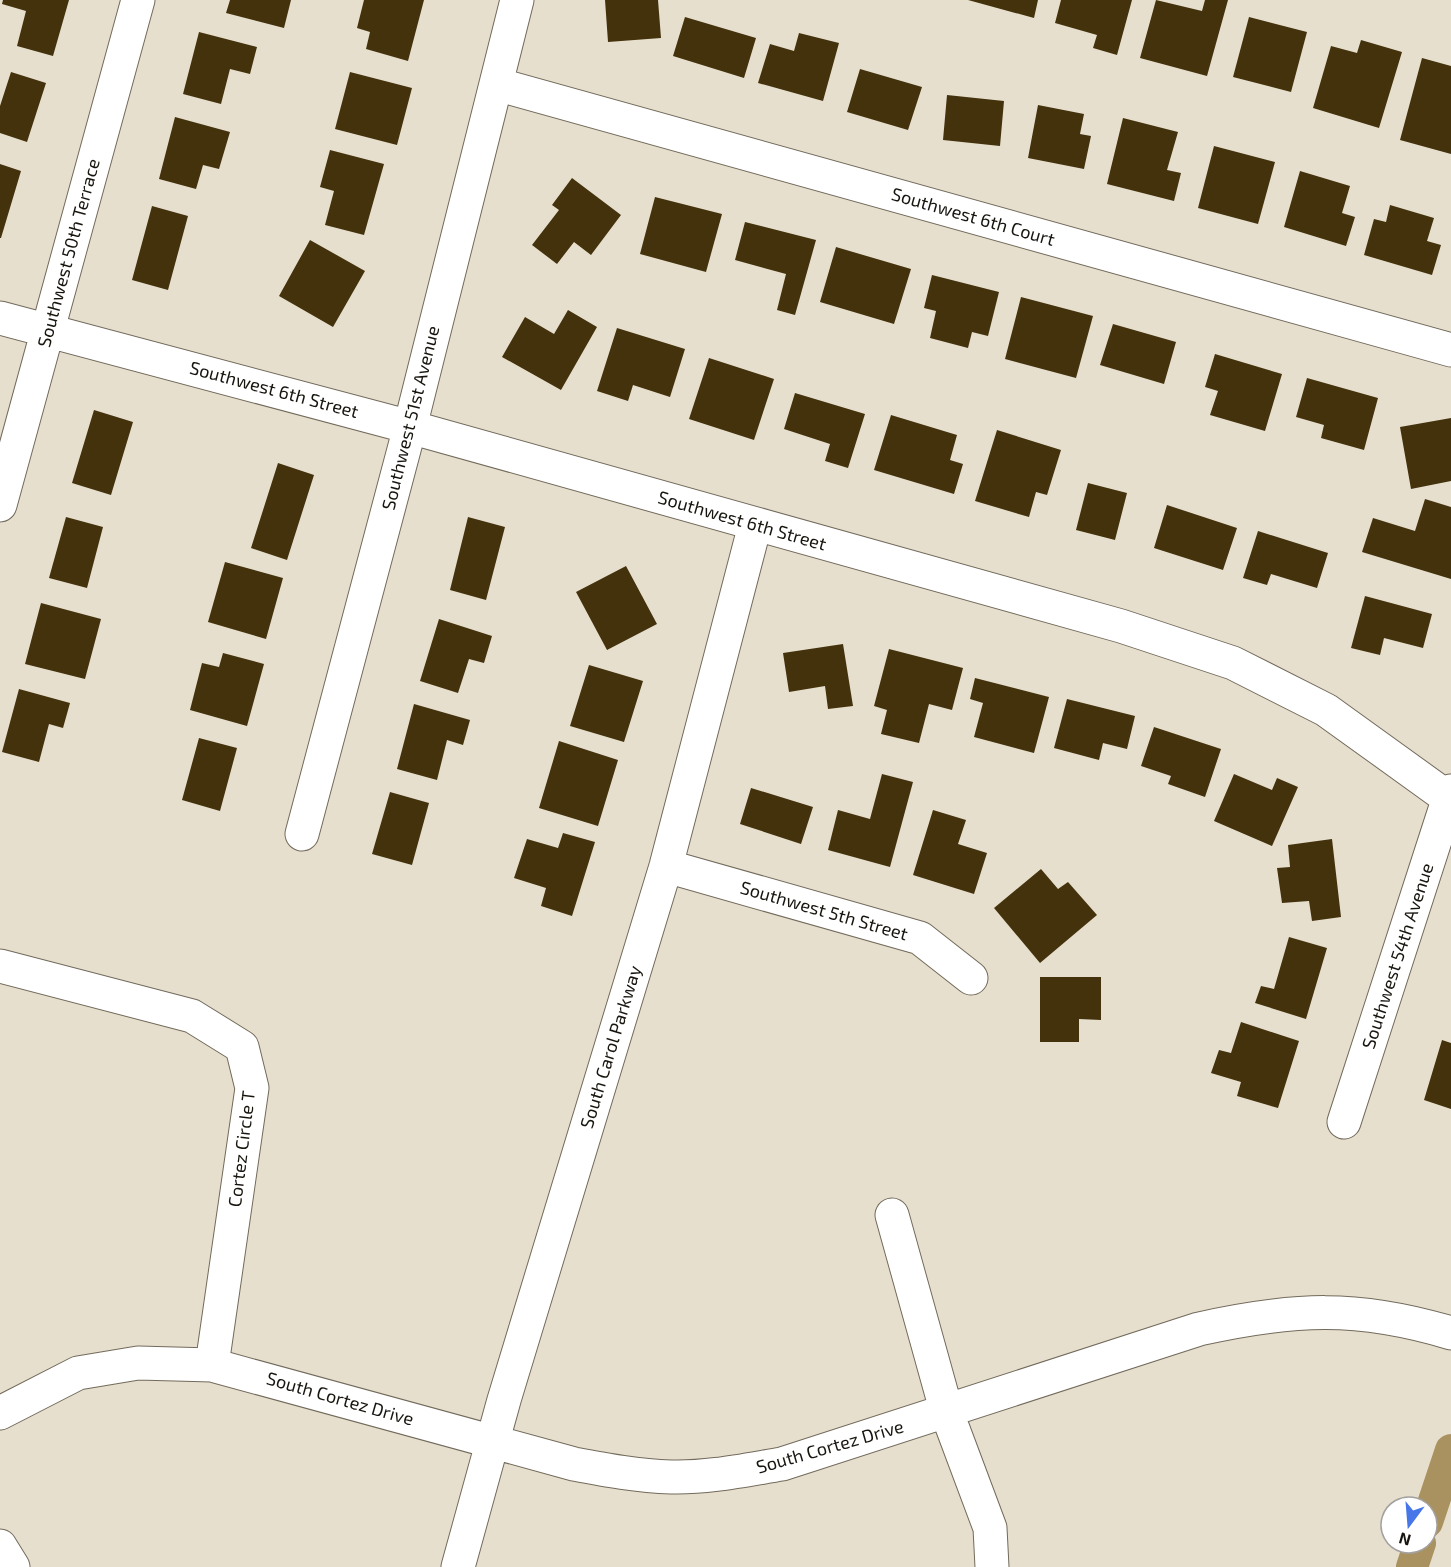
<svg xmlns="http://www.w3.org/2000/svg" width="1451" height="1567" viewBox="0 0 1451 1567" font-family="'Exo 2',sans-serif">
<rect width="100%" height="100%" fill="#e7dfce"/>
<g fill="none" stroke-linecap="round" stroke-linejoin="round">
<path stroke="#a99160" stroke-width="32" d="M 1427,1522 L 1451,1450
M 1412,1567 L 1420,1543"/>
</g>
<path fill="#43320c" d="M 3,0 L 69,0 L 53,56 L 17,46 L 26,11 L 2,4 Z
M 230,0 L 291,0 L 284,28 L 226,13 Z
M 364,0 L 424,0 L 408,61 L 366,49 L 370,32 L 357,28 Z
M 605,0 L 658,0 L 661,38 L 608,42 Z
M 968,0 L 1038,0 L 1034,18 Z
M 1061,0 L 1132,0 L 1117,55 L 1093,48 L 1097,35 L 1055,23 Z
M 1156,0 L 1202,11 L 1205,0 L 1228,0 L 1207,76 L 1140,58 Z
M 685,17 L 756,38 L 744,78 L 673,56 Z
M 1249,17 L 1307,32 L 1291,92 L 1233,77 Z
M 199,32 L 257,47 L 250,74 L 230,69 L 221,104 L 183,94 Z
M 799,33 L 839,43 L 823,101 L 758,83 L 770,44 L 794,51 Z
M 1361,40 L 1402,52 L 1379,128 L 1313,108 L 1331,46 L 1357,53 Z
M 1422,58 L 1451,66 L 1451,154 L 1400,140 Z
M 860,69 L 922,87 L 908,130 L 847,112 Z
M 11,72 L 46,83 L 27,142 L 0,133 L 0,106 Z
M 350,72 L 412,88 L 397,145 L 335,129 Z
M 947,95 L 1004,101 L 1000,146 L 943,140 Z
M 1038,105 L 1084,114 L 1080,134 L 1091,136 L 1084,169 L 1028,158 Z
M 175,117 L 230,132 L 219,169 L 203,165 L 196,189 L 159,179 Z
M 1123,118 L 1178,132 L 1167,170 L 1181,173 L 1174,201 L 1107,184 Z
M 1214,146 L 1275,162 L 1258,224 L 1198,208 Z
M 330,150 L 384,164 L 364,235 L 325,225 L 334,191 L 320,187 Z
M 0,164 L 21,171 L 1,238 L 0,238 Z
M 1300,171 L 1350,186 L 1342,213 L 1355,217 L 1346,246 L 1284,227 Z
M 572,178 L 621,215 L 591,255 L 574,242 L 557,264 L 532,245 L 559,210 L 552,205 Z
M 655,197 L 722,214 L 706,272 L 640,254 Z
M 1390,205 L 1434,218 L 1427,241 L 1441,245 L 1432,275 L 1364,255 L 1374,219 L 1386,222 Z
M 152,206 L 188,216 L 168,290 L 132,280 Z
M 745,222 L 816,240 L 795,315 L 777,310 L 786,274 L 735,260 Z
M 310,240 L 365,271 L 333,327 L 279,296 Z
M 836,247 L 911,269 L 894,324 L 820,302 Z
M 932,275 L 999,292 L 988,336 L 972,332 L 968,348 L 930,338 L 936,311 L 924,308 Z
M 1021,297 L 1093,316 L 1076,378 L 1005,359 Z
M 568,310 L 597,327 L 561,390 L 502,357 L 525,317 L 554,334 Z
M 1113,324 L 1176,342 L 1164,384 L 1100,365 Z
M 617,328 L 685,349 L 670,397 L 633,385 L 628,401 L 597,391 Z
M 1215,354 L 1282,374 L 1265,431 L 1210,415 L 1218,391 L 1205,387 Z
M 709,358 L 774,379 L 754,440 L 689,419 Z
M 1307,378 L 1378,398 L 1364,450 L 1321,438 L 1324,425 L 1296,417 Z
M 795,393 L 865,414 L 848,468 L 825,461 L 830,444 L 784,429 Z
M 94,410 L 133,422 L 111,495 L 72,483 Z
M 891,415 L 957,435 L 950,460 L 963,464 L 954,494 L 874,470 Z
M 1451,418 L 1451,481 L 1411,489 L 1400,427 Z
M 997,430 L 1061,450 L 1047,495 L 1036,492 L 1029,517 L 975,501 Z
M 278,463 L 314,475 L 287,560 L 251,548 Z
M 1088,483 L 1127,493 L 1115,540 L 1076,530 Z
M 1425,499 L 1451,507 L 1451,579 L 1362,552 L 1373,518 L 1415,531 Z
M 1167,505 L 1237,528 L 1223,570 L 1154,548 Z
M 66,517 L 103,527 L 87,588 L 49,578 Z
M 468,517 L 505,527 L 486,600 L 450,590 Z
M 1258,531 L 1328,553 L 1317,588 L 1271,574 L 1267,585 L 1243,578 Z
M 225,562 L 283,578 L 266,639 L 208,622 Z
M 626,566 L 657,624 L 607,650 L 576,592 Z
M 1365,596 L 1432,614 L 1423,648 L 1384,638 L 1380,655 L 1351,648 Z
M 41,603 L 101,619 L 85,679 L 25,664 Z
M 439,619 L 492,636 L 484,663 L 469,659 L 458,693 L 420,681 Z
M 843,644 L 853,706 L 828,709 L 825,686 L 789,692 L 783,653 Z
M 889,649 L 963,668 L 952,710 L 929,704 L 919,743 L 881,734 L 887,710 L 874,706 Z
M 223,653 L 264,664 L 247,726 L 190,710 L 202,663 L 219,667 Z
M 589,665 L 643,681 L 624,742 L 570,726 Z
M 975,678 L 1049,697 L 1034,753 L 974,737 L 983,703 L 970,699 Z
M 19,689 L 70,703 L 63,728 L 49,724 L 39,762 L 2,752 Z
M 1067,699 L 1135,716 L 1127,749 L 1103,743 L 1099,760 L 1054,748 Z
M 414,704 L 470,720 L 463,745 L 447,740 L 437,780 L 397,769 Z
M 1154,727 L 1221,749 L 1205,797 L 1168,784 L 1171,776 L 1141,766 Z
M 199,738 L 237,748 L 220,811 L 182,800 Z
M 559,741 L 618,760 L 598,826 L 539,808 Z
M 882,774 L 913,782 L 890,867 L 828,850 L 838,810 L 870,819 Z
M 1234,774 L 1272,790 L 1277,778 L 1298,787 L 1272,846 L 1214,821 Z
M 751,788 L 813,807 L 801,844 L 740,824 Z
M 390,792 L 429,803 L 412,865 L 372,854 Z
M 933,810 L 966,820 L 958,844 L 987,853 L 974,894 L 913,875 Z
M 563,833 L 595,842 L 572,916 L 541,906 L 546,888 L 514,878 L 527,839 L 558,848 Z
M 1332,839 L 1341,917 L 1312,921 L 1309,901 L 1282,903 L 1277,868 L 1290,867 L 1288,845 Z
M 1041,869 L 1058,889 L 1068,882 L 1097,915 L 1040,963 L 994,908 Z
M 1289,937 L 1327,948 L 1306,1019 L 1255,1003 L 1261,986 L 1274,989 Z
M 1040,977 L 1101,977 L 1101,1020 L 1079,1019 L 1079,1042 L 1040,1042 Z
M 1241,1022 L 1299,1041 L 1278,1108 L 1237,1096 L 1241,1082 L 1211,1073 L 1219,1050 L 1231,1053 Z
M 1442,1040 L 1451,1043 L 1451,1109 L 1424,1100 Z"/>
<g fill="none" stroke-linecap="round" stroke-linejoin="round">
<defs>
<path id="minor" d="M 496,84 L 1451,350
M 0,318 L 410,427 L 1121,626 L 1233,663 L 1326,710 L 1451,800
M 0,505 L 138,0
M 302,834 L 410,427 L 517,0
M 666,866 L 920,938 L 971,978
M 0,966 L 192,1016 L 242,1047 L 252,1088 L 212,1365
M 1344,1122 L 1451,791
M 892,1215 L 947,1413 L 990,1528 L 992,1567
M 0,1413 L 78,1373 L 138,1363 L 212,1365 L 574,1464 C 606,1470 638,1476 671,1477 C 708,1478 745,1470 782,1464 L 1199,1329 C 1293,1308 1358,1305 1451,1333
M 0,1546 L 13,1567
M 458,1567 L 504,1400 L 666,866 L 755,525"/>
</defs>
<use href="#minor" stroke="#726a5b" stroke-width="35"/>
<use href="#minor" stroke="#fff" stroke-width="33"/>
</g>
<g text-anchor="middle" stroke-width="6" stroke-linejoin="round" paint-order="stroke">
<g font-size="18" fill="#18150f" stroke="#fff">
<text transform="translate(973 217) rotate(16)" y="6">Southwest 6th Court</text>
<text transform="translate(69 253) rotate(-75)" y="6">Southwest 50th Terrace</text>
<text transform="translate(274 390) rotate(15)" y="6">Southwest 6th Street</text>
<text transform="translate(411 418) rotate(-76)" y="6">Southwest 51st Avenue</text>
<text transform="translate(742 521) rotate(16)" y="6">Southwest 6th Street</text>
<text transform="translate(824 911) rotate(16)" y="6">Southwest 5th Street</text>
<text transform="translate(1398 956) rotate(-72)" y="6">Southwest 54th Avenue</text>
<text transform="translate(611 1047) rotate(-73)" y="6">South Carol Parkway</text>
<text transform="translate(242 1149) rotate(-83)" y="6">Cortez Circle T</text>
<text transform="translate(340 1399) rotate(16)" y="6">South Cortez Drive</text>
<text transform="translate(830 1447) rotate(-16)" y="6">South Cortez Drive</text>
</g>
</g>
<g transform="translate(1409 1525) rotate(196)"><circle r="28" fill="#ffffff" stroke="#a3a19f" stroke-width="1.5"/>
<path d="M0-4.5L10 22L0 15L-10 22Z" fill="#4676e8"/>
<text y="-9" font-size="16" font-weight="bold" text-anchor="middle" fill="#18150f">N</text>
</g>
</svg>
